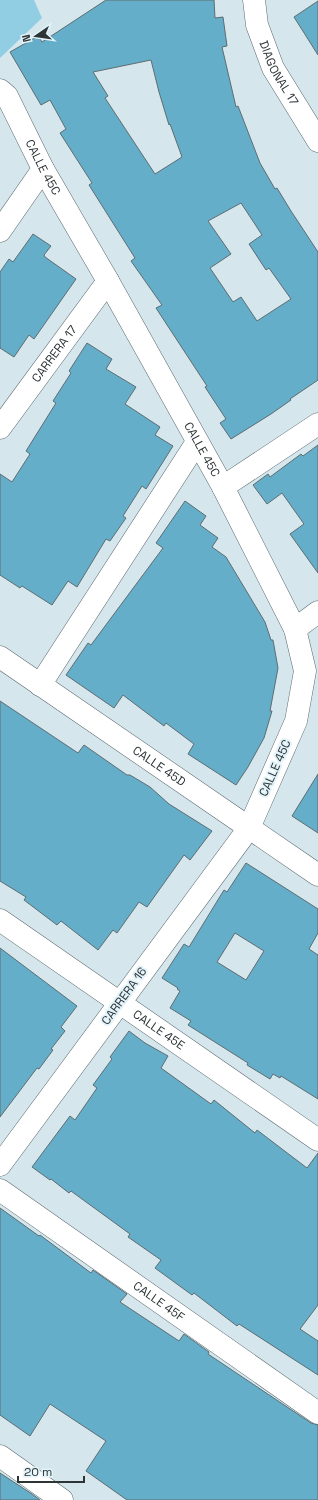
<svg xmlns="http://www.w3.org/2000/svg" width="318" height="1500" viewBox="0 0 318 1500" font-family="'Space Grotesk',sans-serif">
<rect width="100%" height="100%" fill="#d5e6ec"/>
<path fill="#91cde3" d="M 0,0 L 34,0 L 42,18 L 0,58 Z"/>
<path fill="#64aec9" stroke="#5e6d72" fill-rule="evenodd" d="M 106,0 L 214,0 L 215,18 L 223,17 L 227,46 L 222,47 L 236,107 L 238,106 L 260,163 L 275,189 L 277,188 L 291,211 L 318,252 L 318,380 L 290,399 L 291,400 L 271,414 L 231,439 L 220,423 L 226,419 L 205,387 L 207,386 L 156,308 L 162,305 L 131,261 L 135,258 L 89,185 L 92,183 L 60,133 L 66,129 L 50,100 L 41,105 L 10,52 L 38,36 L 42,42 ZM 151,60 L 159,92 L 169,125 L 170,124 L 182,157 L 155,174 L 105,98 L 108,96 L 93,72 ZM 241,203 L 262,235 L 249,244 L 266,270 L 269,268 L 291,299 L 257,321 L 241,297 L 233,302 L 210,268 L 231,254 L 208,221 Z
M 318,1 L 318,55 L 294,17 Z
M 33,234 L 51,246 L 44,255 L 45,257 L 76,279 L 34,339 L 29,335 L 14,357 L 0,348 L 0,272 L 9,259 L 13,262 Z
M 87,343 L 112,359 L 106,369 L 136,387 L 125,404 L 160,427 L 155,435 L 173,446 L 146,489 L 142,486 L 123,516 L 126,518 L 110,541 L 106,539 L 77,587 L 68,581 L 52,605 L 22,586 L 20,588 L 0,575 L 0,474 L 12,482 L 30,454 L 26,451 L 56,403 L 53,401 L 71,373 L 69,371 Z
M 318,445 L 318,573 L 290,534 L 304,524 L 282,493 L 267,504 L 253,485 L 268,474 L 270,477 L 301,454 L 303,456 Z
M 185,501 L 206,516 L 200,525 L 218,538 L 212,547 L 226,557 L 265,622 L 271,640 L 273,640 L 278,668 L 270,711 L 272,711 L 264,738 L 248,767 L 236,785 L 188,754 L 194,744 L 166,723 L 164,726 L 123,695 L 114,708 L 66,675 L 88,643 L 91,645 L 163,548 L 156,543 Z
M 0,701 L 78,753 L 84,745 L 127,775 L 130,775 L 150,787 L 169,804 L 212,831 L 190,860 L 184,855 L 147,907 L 139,902 L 117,933 L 113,930 L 98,950 L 61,921 L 57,925 L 24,900 L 26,897 L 0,881 Z
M 318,774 L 318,833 L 292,816 Z
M 246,863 L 318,909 L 318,933 L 309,949 L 318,955 L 318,1099 L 281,1076 L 280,1078 L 273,1074 L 270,1079 L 247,1065 L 248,1063 L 188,1025 L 191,1021 L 170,1008 L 180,991 L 177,989 L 178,988 L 162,978 L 184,944 L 189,947 L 224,890 L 227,892 ZM 235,933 L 264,951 L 246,980 L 217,962 Z
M 0,948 L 77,1006 L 61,1027 L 65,1031 L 51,1049 L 53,1050 L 39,1069 L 37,1068 L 0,1117 Z
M 129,1031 L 145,1043 L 168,1056 L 161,1068 L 211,1104 L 214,1100 L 255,1133 L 257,1130 L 307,1168 L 318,1153 L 318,1305 L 300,1329 L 318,1341 L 318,1375 L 239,1324 L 237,1326 L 194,1293 L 192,1295 L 155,1268 L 161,1260 L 128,1237 L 130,1234 L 71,1191 L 69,1193 L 51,1179 L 50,1180 L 32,1167 L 70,1116 L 75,1120 L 97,1088 L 93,1085 L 112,1059 L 110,1057 Z
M 0,1208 L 39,1236 L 40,1235 L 91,1273 L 93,1270 L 127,1294 L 120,1302 L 179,1341 L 184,1334 L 209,1352 L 208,1354 L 311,1423 L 318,1425 L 318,1500 L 127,1500 L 86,1471 L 106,1441 L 50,1404 L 30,1436 L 0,1415 Z
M 0,1473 L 32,1494 L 40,1500 L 0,1500 Z"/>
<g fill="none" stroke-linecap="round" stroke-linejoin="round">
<defs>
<g id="minor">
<path id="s1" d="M 254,0 L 257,25 L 273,68 L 318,141"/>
<path id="s2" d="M 0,90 L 7,96 L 43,169 L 108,281 L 223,487 L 295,629 L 305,671 L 296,721 L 249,828 L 0,1165"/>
<path d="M 0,231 L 43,169"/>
<path id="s3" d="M 0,428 L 108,281"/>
<path d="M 223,487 L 318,424"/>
<path d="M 295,629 L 318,612"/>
<path id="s4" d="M 0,657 L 318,875"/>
<path d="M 40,685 L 197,442"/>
<path id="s5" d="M 0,920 L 318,1140"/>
<path id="s6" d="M 0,1190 L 318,1413"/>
<path d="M 0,1456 L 62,1500"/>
</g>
</defs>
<use href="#minor" stroke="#5c6a70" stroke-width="23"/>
<use href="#minor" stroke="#fff" stroke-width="22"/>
</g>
<g text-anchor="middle" stroke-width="4" stroke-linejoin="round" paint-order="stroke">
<g font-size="12" fill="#2d3436" stroke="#e2f3f9">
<text dy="4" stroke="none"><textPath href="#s1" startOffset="78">DIAGONAL 17</textPath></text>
<text dy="4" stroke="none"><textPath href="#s2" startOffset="89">CALLE 45C</textPath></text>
<text dy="4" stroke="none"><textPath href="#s3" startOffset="92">CARRERA 17</textPath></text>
<text dy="4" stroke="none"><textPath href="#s2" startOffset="413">CALLE 45C</textPath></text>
<text dy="4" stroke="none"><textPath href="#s4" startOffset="193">CALLE 45D</textPath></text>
<text transform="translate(275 768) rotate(-66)" y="4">CALLE 45C</text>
<text transform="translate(124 996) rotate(-54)" y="4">CARRERA 16</text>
<text dy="4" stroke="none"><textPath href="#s5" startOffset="193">CALLE 45E</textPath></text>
<text dy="4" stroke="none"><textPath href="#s6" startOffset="194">CALLE 45F</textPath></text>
</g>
</g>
<g transform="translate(36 36) rotate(257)" stroke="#e2f3f9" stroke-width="3" paint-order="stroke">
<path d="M0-3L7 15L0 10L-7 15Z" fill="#2d3436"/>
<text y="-6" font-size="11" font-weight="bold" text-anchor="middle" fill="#2d3436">N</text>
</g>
<path d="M18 1476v6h66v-6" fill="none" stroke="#2d3436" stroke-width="2"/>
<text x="24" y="1476" font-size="12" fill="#2d3436" stroke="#e2f3f9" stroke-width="3" paint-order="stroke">20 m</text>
</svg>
